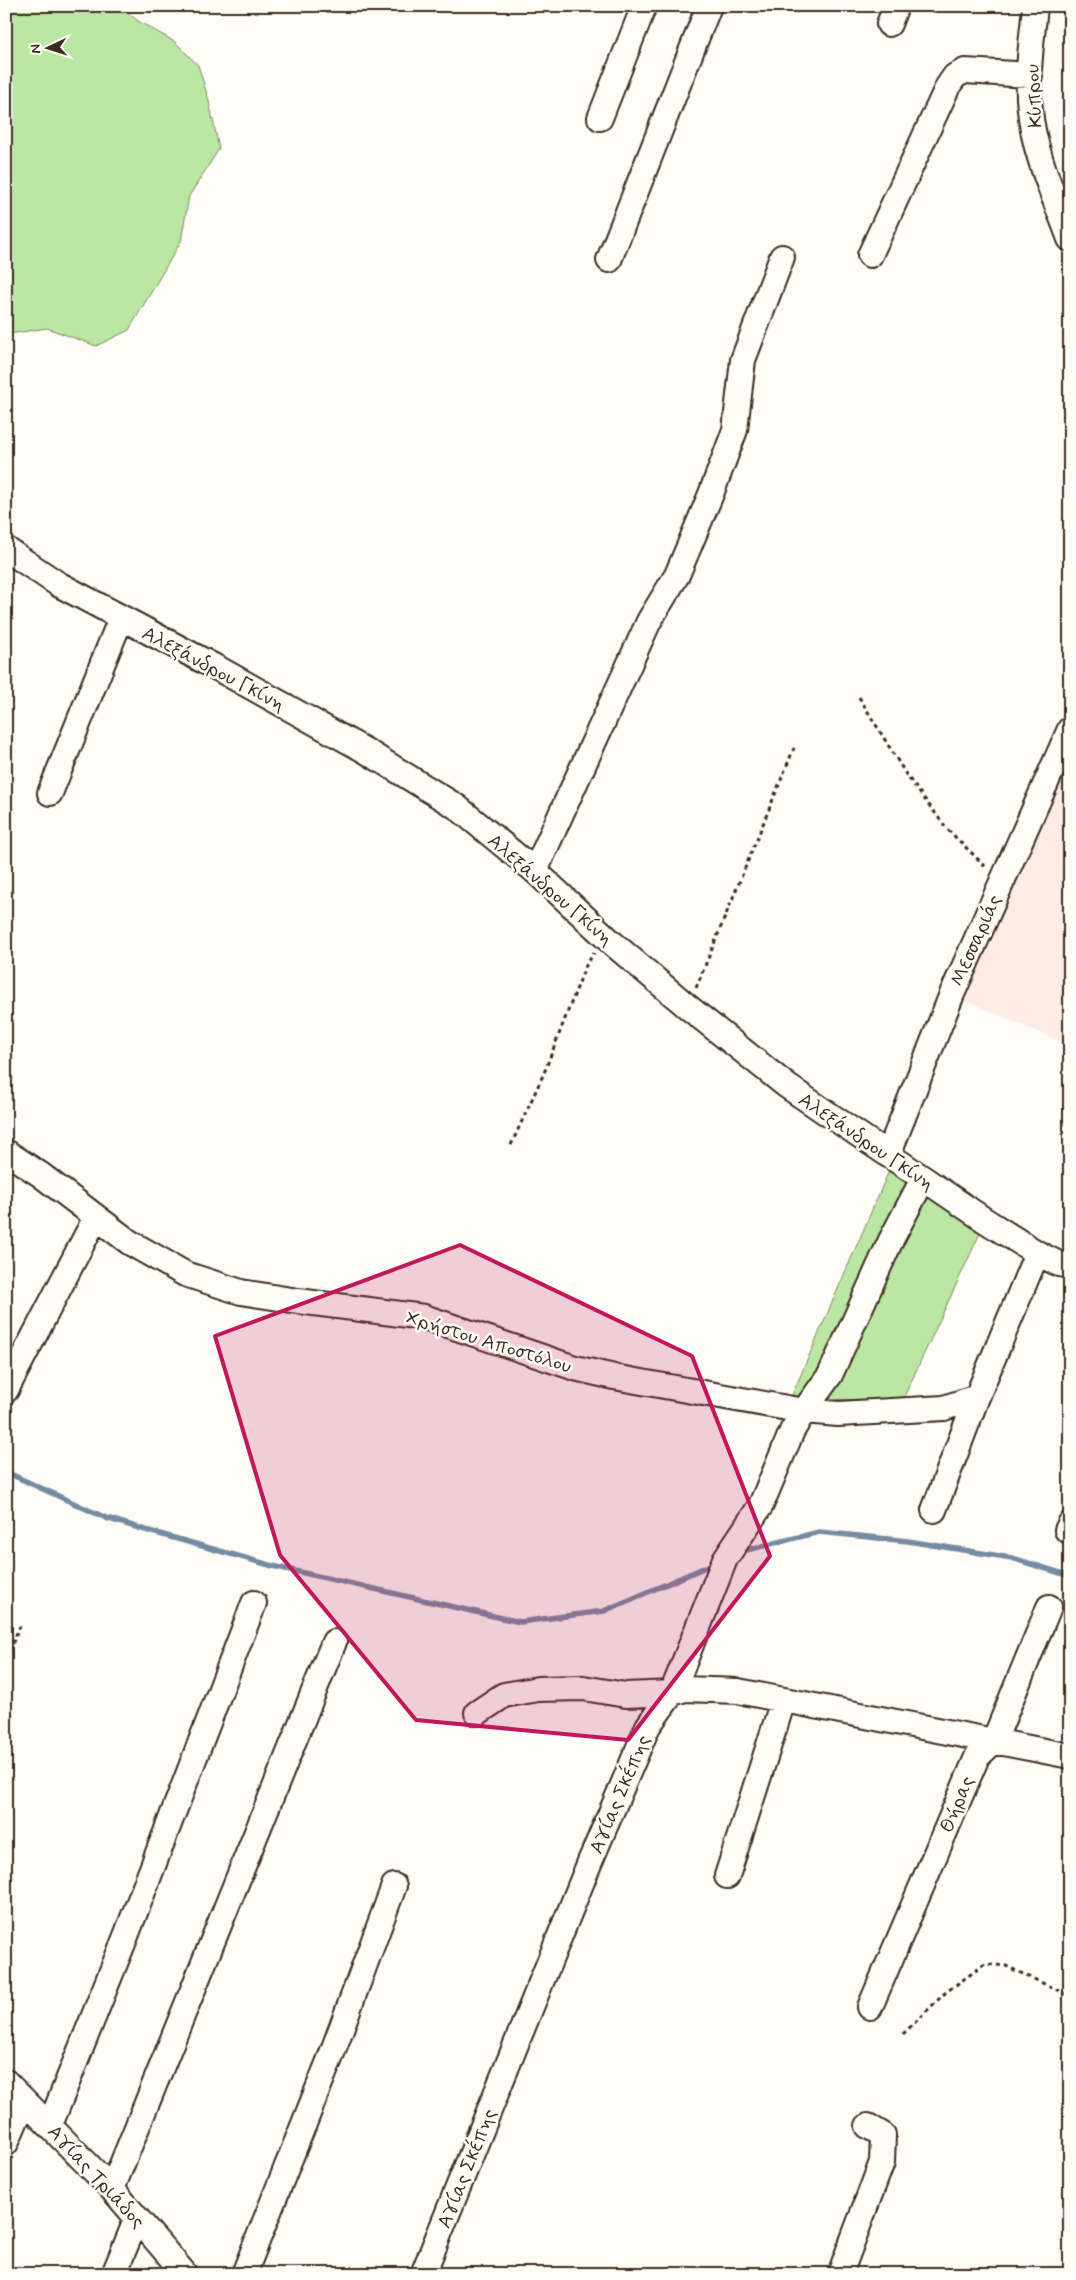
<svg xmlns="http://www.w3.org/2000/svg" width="1076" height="2280" viewBox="0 0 1076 2280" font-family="Mynerve,sans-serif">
<rect width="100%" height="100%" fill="#fdfcf7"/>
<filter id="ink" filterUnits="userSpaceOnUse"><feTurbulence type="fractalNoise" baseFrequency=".02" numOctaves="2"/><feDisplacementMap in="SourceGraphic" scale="10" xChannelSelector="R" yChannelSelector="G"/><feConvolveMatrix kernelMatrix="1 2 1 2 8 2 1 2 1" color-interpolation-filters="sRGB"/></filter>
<g filter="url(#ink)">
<path fill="#fdebe6" d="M 1070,756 L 1070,1022 L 1061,1042 L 960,998 Z"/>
<path fill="#bbe6a3" stroke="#7b8860" d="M 6,6 L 120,6 L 138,21 L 175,42 L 198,65 L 209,101 L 219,149 L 189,196 L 181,241 L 129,330 L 96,346 L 47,328 L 9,334 L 6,332 Z
M 891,1166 L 982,1229 L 903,1399 L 790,1400 Z"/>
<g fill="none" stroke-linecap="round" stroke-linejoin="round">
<path stroke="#768ba1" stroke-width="5.5" d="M 6,1472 L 106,1518 L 149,1531 L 273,1566 L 520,1622 L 604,1611 L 715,1563
M 739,1552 L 819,1532 L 908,1541 L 1012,1558 L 1070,1576"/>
<defs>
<path id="minor" d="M 1035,6 C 1032,40 1026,76 1030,110 C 1034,154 1055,198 1070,239
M 889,24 L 896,6
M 600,118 L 644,6
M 870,255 L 948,86 L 955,76 L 965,71 L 1030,75
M 609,260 L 709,6
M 6,549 L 58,584 L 219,669 L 366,751 L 457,807 L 535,871 L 611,942 L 688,1007 L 787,1086 L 986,1221 L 1037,1253 L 1059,1264 L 1070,1266
M 50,793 L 121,618
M 535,871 L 649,621 L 677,575 L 711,494 L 735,430 L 743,360 L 782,257
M 6,1152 L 41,1175 L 129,1242 L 185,1274 L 241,1292 L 298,1301 L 424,1317 L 575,1368 L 614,1377 L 804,1411 L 838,1414 L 944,1408 L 977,1397
M 888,1155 L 952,994 L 1070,729
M 6,1390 L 96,1217
M 934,1510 L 977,1397 L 1037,1253
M 1067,1530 L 1070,1524
M 477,1713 L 504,1695 L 538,1689 L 583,1688 L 626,1695 L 672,1693 L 725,1559 L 761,1505 L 792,1431 L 804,1411 L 830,1375 L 891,1240 L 923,1179
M 727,1876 L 783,1701
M 870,2007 L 977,1757 L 994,1741 L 1049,1607
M 6,2082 L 112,2189 L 185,2274
M 50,2125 L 126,1936 L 254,1603
M 6,2143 L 24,2101
M 112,2189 L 334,1642
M 114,2274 L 137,2218
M 244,2274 L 331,2056 L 394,1886
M 423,2274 L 589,1864 L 648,1726 L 672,1693 L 685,1689 L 738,1691 L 1070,1756
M 840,2274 L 882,2162 L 883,2135 L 868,2126"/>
</defs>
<use href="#minor" stroke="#3b2a1e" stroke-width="28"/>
<path stroke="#3b2a1e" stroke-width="3" stroke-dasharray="4 4" stroke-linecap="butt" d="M 859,697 L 907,776 L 948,830 L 986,867
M 696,988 L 794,748
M 511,1145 L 544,1073 L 585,967 L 594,953
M 6,1658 L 20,1626
M 903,2034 L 946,1992 L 985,1964 L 1006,1966 L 1070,1996"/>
<use href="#minor" stroke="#fdfcf7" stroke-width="24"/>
</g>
</g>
<path fill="#c2185b" fill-opacity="0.2" stroke="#c2185b" stroke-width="4" stroke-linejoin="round" d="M 460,1245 L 692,1356 L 770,1556 L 628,1740 L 416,1720 L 280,1555 L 215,1336 Z"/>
<g text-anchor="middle" stroke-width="5" stroke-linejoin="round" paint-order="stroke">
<g font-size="20" fill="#3b2a1e" stroke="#fdfcf7">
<text transform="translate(1033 96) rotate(-93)" y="7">Κύπρου</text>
<text transform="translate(214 668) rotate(28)" y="7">Αλεξάνδρου Γκίνη</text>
<text transform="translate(551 889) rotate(41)" y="7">Αλεξάνδρου Γκίνη</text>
<text transform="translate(975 940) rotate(-66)" y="7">Μεσσαριάς</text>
<text transform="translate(867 1141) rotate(34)" y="7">Αλεξάνδρου Γκίνη</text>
<text transform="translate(489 1341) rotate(17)" y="7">Χρήστου Αποστόλου</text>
<text transform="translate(619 1794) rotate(-67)" y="7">Αγίας Σκέπης</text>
<text transform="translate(956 1804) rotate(-67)" y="7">Θήρας</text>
<text transform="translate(466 2168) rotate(-68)" y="7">Αγίας Σκέπης</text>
<text transform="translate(97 2176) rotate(47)" y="7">Αγίας Τριάδος</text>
</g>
</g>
<rect width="1076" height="2280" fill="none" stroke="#fdfcf7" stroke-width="25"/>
<rect x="12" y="12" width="1051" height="2255" fill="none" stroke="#3b2a1e" stroke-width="2" filter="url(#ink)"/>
<g transform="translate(48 48) rotate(266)" stroke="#fdfcf7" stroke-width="4" paint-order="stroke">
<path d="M0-4L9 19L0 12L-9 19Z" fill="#3b2a1e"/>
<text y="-8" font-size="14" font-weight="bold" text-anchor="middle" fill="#3b2a1e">N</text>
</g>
</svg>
